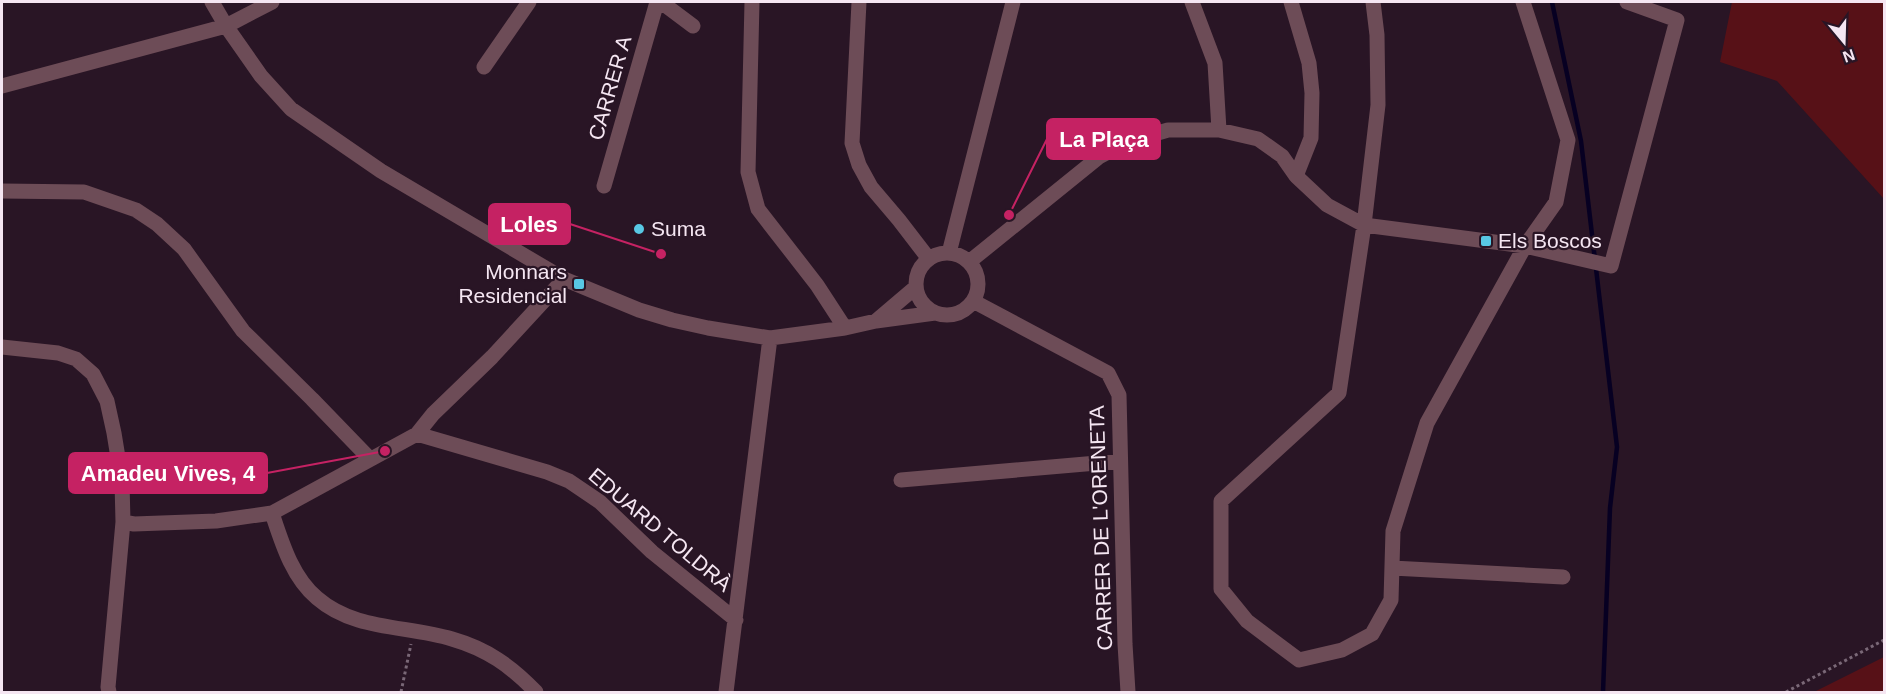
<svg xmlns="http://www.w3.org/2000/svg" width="1886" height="694" viewBox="0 0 1886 694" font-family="Helvetica,sans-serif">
<rect width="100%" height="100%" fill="#291525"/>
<path fill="#571117" d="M 1732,2 L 1884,2 L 1884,199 L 1777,81 L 1720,62 Z
M 1884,657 L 1884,692 L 1814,692 Z"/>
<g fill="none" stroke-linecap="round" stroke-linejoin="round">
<path stroke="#070022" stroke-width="4.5" d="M 1552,2 L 1581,141 L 1617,447 L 1610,508 L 1603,692"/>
<path stroke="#7a6877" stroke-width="3" stroke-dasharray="3 3" stroke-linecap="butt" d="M 401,692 L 411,644
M 1786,692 L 1884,640"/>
<path stroke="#6d4c57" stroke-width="15" d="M 212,2 L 226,26 L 261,76 L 291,109 L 381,171 L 564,279 L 639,310 L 672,320 L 708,328 L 770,338 L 845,328 L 876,321 L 935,313
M 661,2 L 693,26
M 752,2 L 748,172 L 758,209 L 817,285 L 845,328
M 859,2 L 852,143 L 859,165 L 871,187 L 899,220 L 929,259
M 1192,2 L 1215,63 L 1219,130
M 1291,2 L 1309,63 L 1312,93 L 1311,138 L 1296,176
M 1373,2 L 1377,35 L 1378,105 L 1364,225 L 1339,393 L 1221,501 L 1221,589 L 1247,621 L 1299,660 L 1342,650 L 1372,634 L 1391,600 L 1393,531 L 1427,423 L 1525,246 L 1556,202 L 1568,140 L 1523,2
M 484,67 L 529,2
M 2,86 L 226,26 L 272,2
M 604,186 L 657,2
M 2,191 L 84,192 L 136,210 L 157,224 L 184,249 L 243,331 L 312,399 L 370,459
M 949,253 L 1013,2
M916 284a31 31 0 1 1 62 0a31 31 0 1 1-62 0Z
M 969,262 L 1099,157 L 1127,142 L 1168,130 L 1219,130 L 1258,139 L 1282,156 L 1296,176 L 1327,205 L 1364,225 L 1525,246 L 1611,266 L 1677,20 L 1627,2
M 973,301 L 1108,373 L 1119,395 L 1125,644 L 1128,692
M 876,321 L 916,287
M 2,347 L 58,353 L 76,359 L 93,374 L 107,401 L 114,433 L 122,482 L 123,522 L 108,687 L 109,692
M 417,434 L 547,472 L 569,481 L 600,502 L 652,552 L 736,620
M 901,480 L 1120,461
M 272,513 C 282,543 292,577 317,598 C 355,631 406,625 452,639 C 487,649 511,666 536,692
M 123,522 L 134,524 L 216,521 L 272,513 L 417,434 L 433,414 L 492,357 L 564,279
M 1392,568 L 1563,577
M 726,692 L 770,338"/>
</g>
<g fill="#58c8e4" stroke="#291525" stroke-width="2">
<circle cx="639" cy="229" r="6"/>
<rect x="1480" y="235" width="12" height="12" rx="3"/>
<rect x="573" y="278" width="12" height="12" rx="3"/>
</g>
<g text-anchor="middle" stroke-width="4.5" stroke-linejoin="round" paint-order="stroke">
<g font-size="21" fill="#f5e6f2" stroke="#291525">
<text transform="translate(610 88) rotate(-74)" y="7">CARRER A</text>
<text transform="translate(1101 528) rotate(-92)" y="7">CARRER DE L'ORENETA</text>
<text transform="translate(660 530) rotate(40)" y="7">EDUARD TOLDRÀ</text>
</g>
<g font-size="21" fill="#f5e6f2" stroke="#291525" text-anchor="start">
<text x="651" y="236">Suma</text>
<text x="1498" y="248">Els Boscos</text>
<text x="567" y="279" text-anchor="end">Monnars<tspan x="567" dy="24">Residencial</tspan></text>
</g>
</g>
<path fill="none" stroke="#c52263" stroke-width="2" d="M1009 215L1047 139M661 254L570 224M385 451L267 473"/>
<g fill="#c52263" stroke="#291525" stroke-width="2">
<circle cx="1009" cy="215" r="6"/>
<circle cx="661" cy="254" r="6"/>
<circle cx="385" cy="451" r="6"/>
</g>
<g fill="#c52263" stroke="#c52263" stroke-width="2">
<rect x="1047" y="119" width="113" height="40" rx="6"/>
<rect x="489" y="204" width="81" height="40" rx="6"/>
<rect x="69" y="453" width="198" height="40" rx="6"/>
</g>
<g font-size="22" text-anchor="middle" font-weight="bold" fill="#fff">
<text x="1104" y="147">La Plaça</text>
<text x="529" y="232">Loles</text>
<text x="168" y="481">Amadeu Vives, 4</text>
</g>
<rect width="1886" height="694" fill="none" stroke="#f5e6f2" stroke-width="6"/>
<g transform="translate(1844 42) rotate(161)" stroke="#291525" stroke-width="4.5" paint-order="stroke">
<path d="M0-4.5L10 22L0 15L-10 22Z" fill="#f5e6f2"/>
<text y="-9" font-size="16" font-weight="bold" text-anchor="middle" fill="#f5e6f2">N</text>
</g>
</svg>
